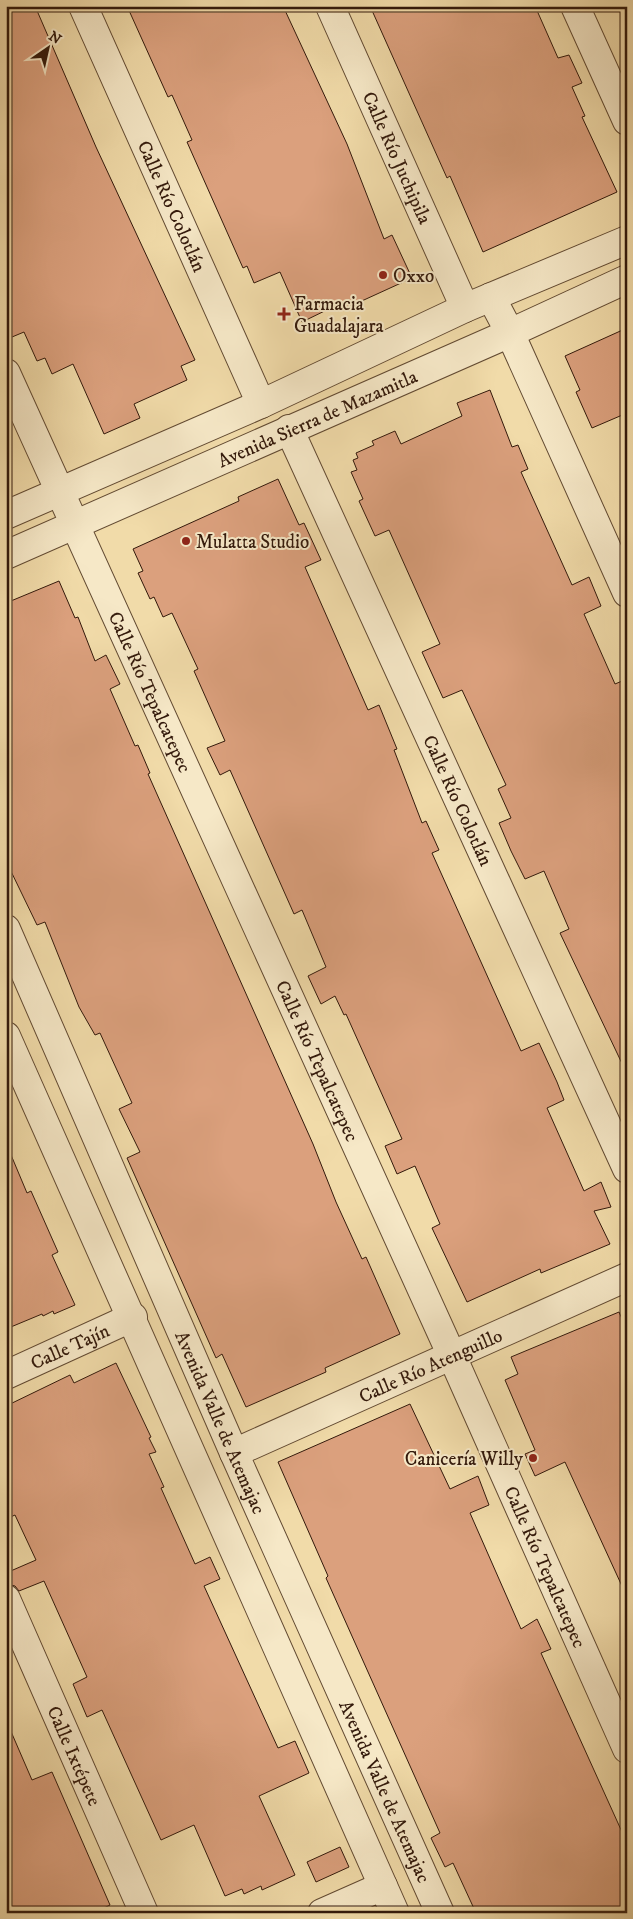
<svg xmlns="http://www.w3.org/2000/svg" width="633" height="1919" viewBox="0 0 633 1919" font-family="'IM FELL DW Pica',serif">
<rect width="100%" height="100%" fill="#f1dba9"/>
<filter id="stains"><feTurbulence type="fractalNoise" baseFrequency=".004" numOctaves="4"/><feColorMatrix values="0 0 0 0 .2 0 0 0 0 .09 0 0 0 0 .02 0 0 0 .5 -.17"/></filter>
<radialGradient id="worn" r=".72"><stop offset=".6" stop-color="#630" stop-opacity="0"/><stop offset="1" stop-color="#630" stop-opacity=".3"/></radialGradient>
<path fill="#dba07d" stroke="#33190b" d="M 6,6 L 35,6 L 96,147 L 195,360 L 181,366 L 187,380 L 134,404 L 140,418 L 104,434 L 73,364 L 52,374 L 45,358 L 37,361 L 24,332 L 12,337 L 6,323 Z
M 127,6 L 283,6 L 347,144 L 384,239 L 392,235 L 412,278 L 342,310 L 339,304 L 302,322 L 280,272 L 254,283 L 247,266 L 243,268 L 187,142 L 192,140 L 172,95 L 168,97 Z
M 370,6 L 535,6 L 558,58 L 569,55 L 582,83 L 572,87 L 585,116 L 582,117 L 617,192 L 483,252 L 450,176 L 447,178 Z
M 627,328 L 627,413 L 592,428 L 576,392 L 580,390 L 565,356 Z
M 490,390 L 512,447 L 518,445 L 528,469 L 521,472 L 572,585 L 589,577 L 601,606 L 584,614 L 615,684 L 627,679 L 627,1074 L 560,933 L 569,929 L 544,871 L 525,879 L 511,851 L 499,823 L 511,818 L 498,789 L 506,785 L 462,690 L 443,698 L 422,652 L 440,644 L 389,530 L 375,536 L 359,501 L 363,499 L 351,472 L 357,470 L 353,460 L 358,458 L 356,453 L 374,445 L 372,441 L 395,431 L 401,444 L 462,416 L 457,403 Z
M 278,479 L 299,525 L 304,523 L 321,560 L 305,567 L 368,710 L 379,705 L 397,749 L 394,750 L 422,823 L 426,821 L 439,850 L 432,853 L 521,1051 L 539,1043 L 557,1082 L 564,1100 L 547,1108 L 584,1191 L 601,1182 L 611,1207 L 594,1211 L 610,1244 L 541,1273 L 540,1269 L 467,1302 L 432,1228 L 440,1224 L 415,1166 L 397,1174 L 385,1146 L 402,1139 L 346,1014 L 344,1015 L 335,996 L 321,1004 L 308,976 L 326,967 L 302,910 L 294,914 L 230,770 L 220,775 L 207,748 L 225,741 L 194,671 L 198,669 L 172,613 L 163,617 L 154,597 L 150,599 L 138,573 L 143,571 L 133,549 L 239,501 L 238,497 Z
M 59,581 L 75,618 L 78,617 L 95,661 L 106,655 L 120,684 L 110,689 L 135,746 L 138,745 L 150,773 L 148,774 L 313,1144 L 336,1202 L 362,1259 L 366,1257 L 400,1334 L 325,1368 L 326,1372 L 246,1407 L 222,1354 L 216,1358 L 127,1158 L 140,1152 L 119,1109 L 132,1103 L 100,1033 L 95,1035 L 79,1007 L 45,922 L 37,925 L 6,861 L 6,603 Z
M 6,1143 L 27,1193 L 31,1191 L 58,1252 L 52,1255 L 75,1305 L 54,1314 L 53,1311 L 43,1316 L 42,1314 L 6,1329 Z
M 619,1312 L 627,1330 L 627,1597 L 565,1462 L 535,1476 L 525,1454 L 535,1450 L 505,1380 L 518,1374 L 511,1357 Z
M 116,1363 L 151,1437 L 149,1438 L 156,1452 L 149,1454 L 164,1487 L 161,1488 L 195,1564 L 210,1557 L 220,1579 L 204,1586 L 278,1748 L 295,1741 L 309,1773 L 259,1796 L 295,1875 L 262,1890 L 261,1886 L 244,1894 L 242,1889 L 225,1896 L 194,1825 L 161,1840 L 102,1710 L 87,1717 L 73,1684 L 87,1677 L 44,1581 L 19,1591 L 15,1586 L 6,1584 L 6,1573 L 36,1560 L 15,1515 L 6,1519 L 6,1406 L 70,1375 L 74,1383 Z
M 410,1404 L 450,1489 L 478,1476 L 489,1505 L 470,1513 L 521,1629 L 537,1619 L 551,1649 L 541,1653 L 627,1843 L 627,1913 L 476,1913 L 453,1863 L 445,1867 L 431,1838 L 440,1833 L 326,1578 L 328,1576 L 278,1462 Z
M 6,1720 L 32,1780 L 52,1772 L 110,1905 L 94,1913 L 6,1913 Z
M 340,1847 L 349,1867 L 316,1882 L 307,1862 Z"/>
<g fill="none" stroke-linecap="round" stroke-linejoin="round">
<defs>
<g id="minor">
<path id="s1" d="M 83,6 L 261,404"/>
<path id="s2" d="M 330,6 L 465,308"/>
<path d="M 575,6 L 627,121"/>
<path d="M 491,297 L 510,333 L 627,593"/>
<path id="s3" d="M 6,373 L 452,1356 L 627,1749"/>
<path id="s4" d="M 289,429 L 627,1169"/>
<path d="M 6,515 L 261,404 L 465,308 L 627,240"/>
<path id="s5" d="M 6,555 L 510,333 L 627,279"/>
<path id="s6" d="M 6,929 L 234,1453 L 440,1913"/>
<path d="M 6,1036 L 395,1913"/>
<path id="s7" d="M 6,1375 L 133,1317"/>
<path id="s8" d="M 234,1453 L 627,1277"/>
<path id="s9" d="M 6,1599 L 144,1913"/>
<path d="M 322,1913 L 383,1886"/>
</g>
</defs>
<use href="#minor" stroke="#624a32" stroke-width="30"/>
<use href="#minor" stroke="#f6e8c7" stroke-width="28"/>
</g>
<g fill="#8f2418" stroke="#f6e8c7" stroke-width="2">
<circle cx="383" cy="275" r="5"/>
<path d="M281.5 306.5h5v5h5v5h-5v5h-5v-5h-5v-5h5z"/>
<circle cx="186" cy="541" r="5"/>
<circle cx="533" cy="1458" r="5"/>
</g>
<g text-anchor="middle" stroke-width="4" stroke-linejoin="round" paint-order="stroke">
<g font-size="19" fill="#33190b" stroke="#f6e8c7">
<text dy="7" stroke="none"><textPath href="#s2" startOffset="166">Calle Río Juchipila</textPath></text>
<text dy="7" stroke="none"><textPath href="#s1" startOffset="219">Calle Río Colotlán</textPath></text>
<text dy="7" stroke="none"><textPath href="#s5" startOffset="340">Avenida Sierra de Mazamitla</textPath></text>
<text dy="7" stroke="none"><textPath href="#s3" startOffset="350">Calle Río Tepalcatepec</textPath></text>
<text dy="7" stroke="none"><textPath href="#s4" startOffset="408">Calle Río Colotlán</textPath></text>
<text dy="7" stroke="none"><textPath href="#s3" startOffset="755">Calle Río Tepalcatepec</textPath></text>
<text dy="7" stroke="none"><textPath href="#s7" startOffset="70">Calle Tajín</textPath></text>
<text dy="7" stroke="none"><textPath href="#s8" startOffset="215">Calle Río Atenguillo</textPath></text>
<text dy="7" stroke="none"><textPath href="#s6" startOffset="538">Avenida Valle de Atemajac</textPath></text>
<text dy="7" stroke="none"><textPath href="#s3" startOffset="1310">Calle Río Tepalcatepec</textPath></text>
<text dy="7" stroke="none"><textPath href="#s9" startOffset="171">Calle Ixtépete</textPath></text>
<text dy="7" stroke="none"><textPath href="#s6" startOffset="942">Avenida Valle de Atemajac</textPath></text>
</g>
<g font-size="19" fill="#33190b" stroke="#f6e8c7" text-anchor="start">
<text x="393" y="282">Oxxo</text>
<text x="294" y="310">Farmacia<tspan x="294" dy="22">Guadalajara</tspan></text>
<text x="196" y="548">Mulatta Studio</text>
<text x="523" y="1465" text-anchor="end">Canicería Willy</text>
</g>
</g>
<rect width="633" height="1919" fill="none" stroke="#f1dba9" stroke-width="25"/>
<rect x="8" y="8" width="618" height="1904" fill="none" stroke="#33190b" stroke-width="2.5"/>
<rect x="12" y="12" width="608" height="1894" fill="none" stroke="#33190b"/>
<g transform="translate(48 48) rotate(34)" stroke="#f6e8c7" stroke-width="4" paint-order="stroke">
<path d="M0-4L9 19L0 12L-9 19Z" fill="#33190b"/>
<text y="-8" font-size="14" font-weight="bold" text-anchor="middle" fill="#33190b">N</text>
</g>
<rect width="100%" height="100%" filter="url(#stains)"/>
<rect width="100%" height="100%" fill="url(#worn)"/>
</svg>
